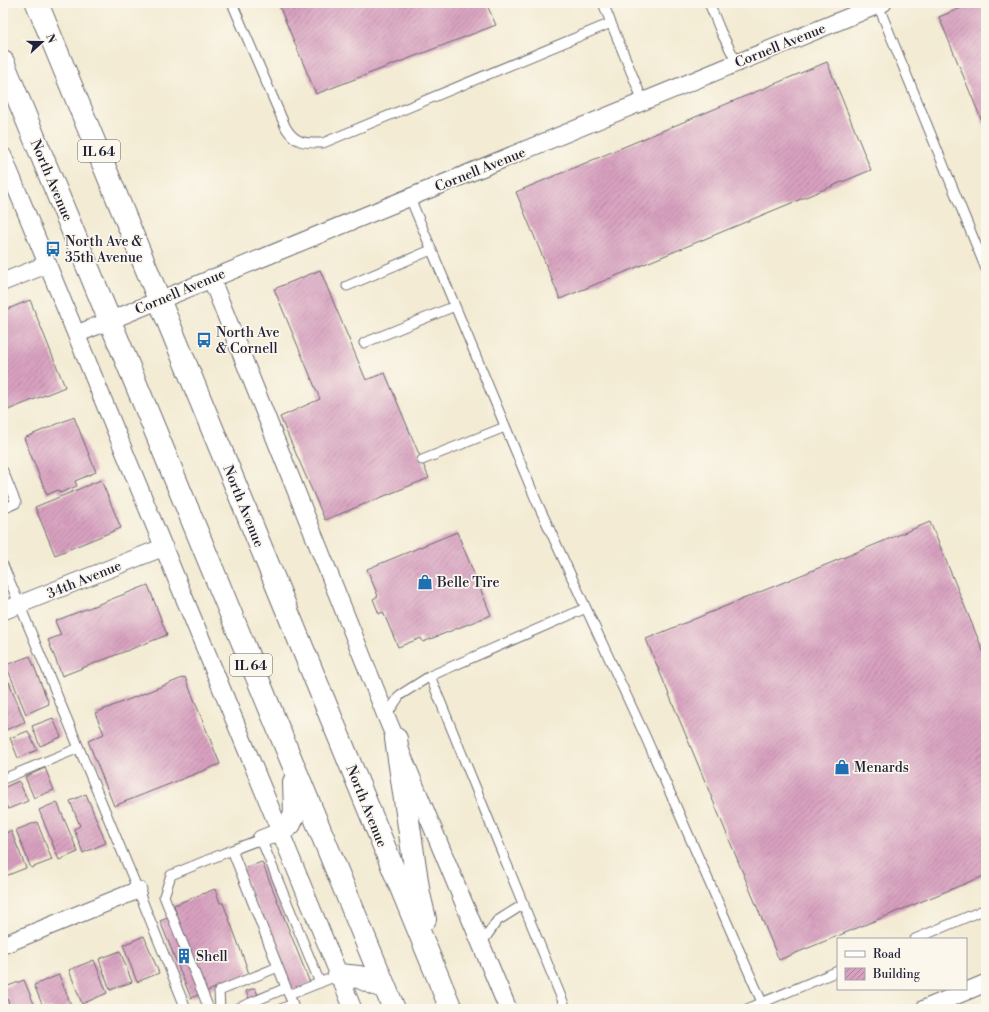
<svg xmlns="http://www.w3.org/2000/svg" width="989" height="1012" viewBox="0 0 989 1012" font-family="'Libre Bodoni',serif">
<defs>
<pattern id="building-hatch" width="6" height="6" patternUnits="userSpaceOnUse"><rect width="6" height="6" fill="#d8a0bf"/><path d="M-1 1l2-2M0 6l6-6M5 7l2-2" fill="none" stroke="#af829c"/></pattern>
</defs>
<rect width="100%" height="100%" fill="#fbf7ec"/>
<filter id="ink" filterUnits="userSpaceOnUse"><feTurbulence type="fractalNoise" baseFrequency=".025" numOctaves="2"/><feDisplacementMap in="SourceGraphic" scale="8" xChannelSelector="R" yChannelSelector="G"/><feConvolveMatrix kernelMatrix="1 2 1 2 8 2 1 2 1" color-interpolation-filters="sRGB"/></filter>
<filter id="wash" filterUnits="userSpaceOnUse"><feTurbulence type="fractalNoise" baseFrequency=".012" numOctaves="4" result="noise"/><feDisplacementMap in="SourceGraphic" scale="16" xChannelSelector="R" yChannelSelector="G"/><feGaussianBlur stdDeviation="0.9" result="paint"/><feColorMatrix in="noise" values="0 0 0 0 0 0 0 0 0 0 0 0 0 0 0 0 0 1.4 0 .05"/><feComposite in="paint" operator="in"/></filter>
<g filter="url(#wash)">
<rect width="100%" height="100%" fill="#f3ebd3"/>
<g id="blocks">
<path fill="url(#building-hatch)" d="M 278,3 L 486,3 L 496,25 L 316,94 Z
M 973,3 L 986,3 L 986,131 L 939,17 Z
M 827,62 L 871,170 L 560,299 L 516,192 Z
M 320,270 L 366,380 L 385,373 L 429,478 L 325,520 L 280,417 L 320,399 L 274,289 Z
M 30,300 L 65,387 L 3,412 L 3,311 Z
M 74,417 L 96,472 L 75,481 L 77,486 L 60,493 L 58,490 L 47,495 L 24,438 Z
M 101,480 L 121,528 L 55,555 L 35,507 Z
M 930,522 L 986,658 L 986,875 L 779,960 L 646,639 Z
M 457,532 L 491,615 L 423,642 L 421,638 L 398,647 L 383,612 L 379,614 L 373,599 L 378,596 L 367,569 Z
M 148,585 L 167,635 L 62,676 L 48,640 L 61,635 L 55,621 Z
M 30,656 L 49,704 L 26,714 L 6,665 Z
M 185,677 L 220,764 L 114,806 L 88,741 L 104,734 L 95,713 Z
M 9,682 L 25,722 L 3,731 L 3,684 Z
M 53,718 L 61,737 L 40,746 L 32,726 Z
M 28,731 L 37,750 L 18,758 L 10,738 Z
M 45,768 L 54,790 L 34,798 L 25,777 Z
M 19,781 L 28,801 L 8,809 L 3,797 L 3,788 Z
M 86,794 L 106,843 L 83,853 L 74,829 L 80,826 L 70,801 Z
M 57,802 L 78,852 L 59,860 L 39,810 Z
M 37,822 L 52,860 L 31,868 L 16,830 Z
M 11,831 L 26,868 L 3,877 L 3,834 Z
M 262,862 L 310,983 L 290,991 L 242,869 Z
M 215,889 L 220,903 L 223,903 L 244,959 L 249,974 L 191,998 L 160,921 L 177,914 L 174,905 Z
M 144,936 L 159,973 L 137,982 L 123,945 Z
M 120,951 L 132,982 L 110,990 L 99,959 Z
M 94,960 L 107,993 L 82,1004 L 69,970 Z
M 59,975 L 71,1005 L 60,1009 L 44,1009 L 34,985 Z
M 24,980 L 36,1009 L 11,1009 L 3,988 Z
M 255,988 L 264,1009 L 253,1009 L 246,991 Z"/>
</g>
</g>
<g filter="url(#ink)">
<use href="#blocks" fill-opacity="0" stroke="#6b6870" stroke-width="1"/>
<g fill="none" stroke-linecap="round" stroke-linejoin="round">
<defs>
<path id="service" d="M 232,3 L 286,128 C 296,144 305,143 323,143 L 611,23 L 643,101
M 603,3 L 611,23
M 709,3 L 721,32 L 737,63
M 878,5 L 986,269
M 410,198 L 536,500 L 646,738 L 765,1009
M 347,286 L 431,250
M 364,343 L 455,306
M 422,460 L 505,427
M 3,471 L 16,503 L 3,509
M 3,565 L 138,890 L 186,1009
M 430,676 L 566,1009
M 386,716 L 400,695 L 430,676 L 586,608
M 3,779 L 79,748
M 915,939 L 986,909
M 481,944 L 497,921 L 524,904
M 320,983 L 261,839 L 232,850 L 289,995 L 339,975
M 209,1009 L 164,896 L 171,875 L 232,850
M 220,1009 L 219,991 L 278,967
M 236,1009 L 286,988
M 281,1009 L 293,1004 L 289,995
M 747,1009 L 838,971"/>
<path id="minor" d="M 3,156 L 353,1009
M 211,278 L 386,716 L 508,1009
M 3,282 L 48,264
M 77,334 L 883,3
M 3,611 L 164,547
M 261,839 L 281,831
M 3,945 L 138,890
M 924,1009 L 986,983"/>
<path id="primary" d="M 37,3 L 451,1009
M 3,62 L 394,1009
M 396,739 L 419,894 L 425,919
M 281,831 L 290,824 L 295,813 L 294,782
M 339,975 L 359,977 L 385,988"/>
</defs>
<use href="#service" stroke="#6b6870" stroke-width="11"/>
<use href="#minor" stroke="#6b6870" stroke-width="19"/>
<use href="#primary" stroke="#6b6870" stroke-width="24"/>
<use href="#service" stroke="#fff" stroke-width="9"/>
<use href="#minor" stroke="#fff" stroke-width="17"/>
<use href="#primary" stroke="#fff" stroke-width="22"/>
</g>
</g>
<defs>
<symbol id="bus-bare" viewBox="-9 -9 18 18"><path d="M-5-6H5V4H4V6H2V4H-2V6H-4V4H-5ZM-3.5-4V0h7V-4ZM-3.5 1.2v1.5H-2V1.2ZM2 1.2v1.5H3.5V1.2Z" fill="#1f6fb2" stroke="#fbf7ec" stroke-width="2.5" paint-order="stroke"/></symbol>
<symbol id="shop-bare" viewBox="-9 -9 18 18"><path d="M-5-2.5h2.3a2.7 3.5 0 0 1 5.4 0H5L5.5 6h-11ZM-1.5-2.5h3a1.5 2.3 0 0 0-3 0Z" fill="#1f6fb2" stroke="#fbf7ec" stroke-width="2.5" paint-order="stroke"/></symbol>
<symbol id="building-bare" viewBox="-9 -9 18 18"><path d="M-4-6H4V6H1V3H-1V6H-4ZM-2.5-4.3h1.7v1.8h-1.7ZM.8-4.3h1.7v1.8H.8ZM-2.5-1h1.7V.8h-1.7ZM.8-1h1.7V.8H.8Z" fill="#1f6fb2" stroke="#fbf7ec" stroke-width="2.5" paint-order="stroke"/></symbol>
</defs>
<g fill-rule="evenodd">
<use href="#bus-bare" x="42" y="238" width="22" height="22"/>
<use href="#bus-bare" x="193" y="329" width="22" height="22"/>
<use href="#shop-bare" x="414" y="571" width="22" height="22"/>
<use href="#shop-bare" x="831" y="756" width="22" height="22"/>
<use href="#building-bare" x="173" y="945" width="22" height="22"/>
</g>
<g text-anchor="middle" stroke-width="3.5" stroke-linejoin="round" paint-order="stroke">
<g fill="#fbf7ec" stroke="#636270" stroke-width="1">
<rect x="78" y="140" width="42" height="22" rx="3"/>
<rect x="230" y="654" width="42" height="22" rx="3"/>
</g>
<g font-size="13" font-weight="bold" fill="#22223b">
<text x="99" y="156">IL 64</text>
<text x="251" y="670">IL 64</text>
</g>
<g font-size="14" fill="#22223b" stroke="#fbf7ec">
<text transform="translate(780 45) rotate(-22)" y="5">Cornell Avenue</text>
<text transform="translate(480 169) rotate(-22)" y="5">Cornell Avenue</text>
<text transform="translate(52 180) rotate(67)" y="5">North Avenue</text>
<text transform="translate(180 291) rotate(-23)" y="5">Cornell Avenue</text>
<text transform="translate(244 506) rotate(68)" y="5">North Avenue</text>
<text transform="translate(84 579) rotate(-22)" y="5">34th Avenue</text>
<text transform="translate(367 806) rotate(68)" y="5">North Avenue</text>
</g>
<g font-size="14" fill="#22223b" stroke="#fbf7ec" text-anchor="start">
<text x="65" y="246">North Ave &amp;<tspan x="65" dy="16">35th Avenue</tspan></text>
<text x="216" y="337">North Ave<tspan x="216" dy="16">&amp; Cornell</tspan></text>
<text x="437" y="587">Belle Tire</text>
<text x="854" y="772">Menards</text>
<text x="196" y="961">Shell</text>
</g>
</g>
<rect width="989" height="1012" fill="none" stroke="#fbf7ec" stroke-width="16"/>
<rect x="837" y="938" width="130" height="52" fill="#fbf7ec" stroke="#a4a2a5"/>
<rect x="845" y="951" width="20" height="6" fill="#ffffff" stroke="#a4a2a5"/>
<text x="873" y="958" font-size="12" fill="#22223b">Road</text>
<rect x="845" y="968" width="20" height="12" fill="url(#building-hatch)" stroke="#a4a2a5"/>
<text x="873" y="978" font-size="12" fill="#22223b">Building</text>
<g transform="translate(42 42) rotate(69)" stroke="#fbf7ec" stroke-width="3" paint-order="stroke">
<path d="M0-3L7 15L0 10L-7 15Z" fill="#22223b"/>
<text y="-6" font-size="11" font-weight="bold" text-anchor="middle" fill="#22223b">N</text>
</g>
</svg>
